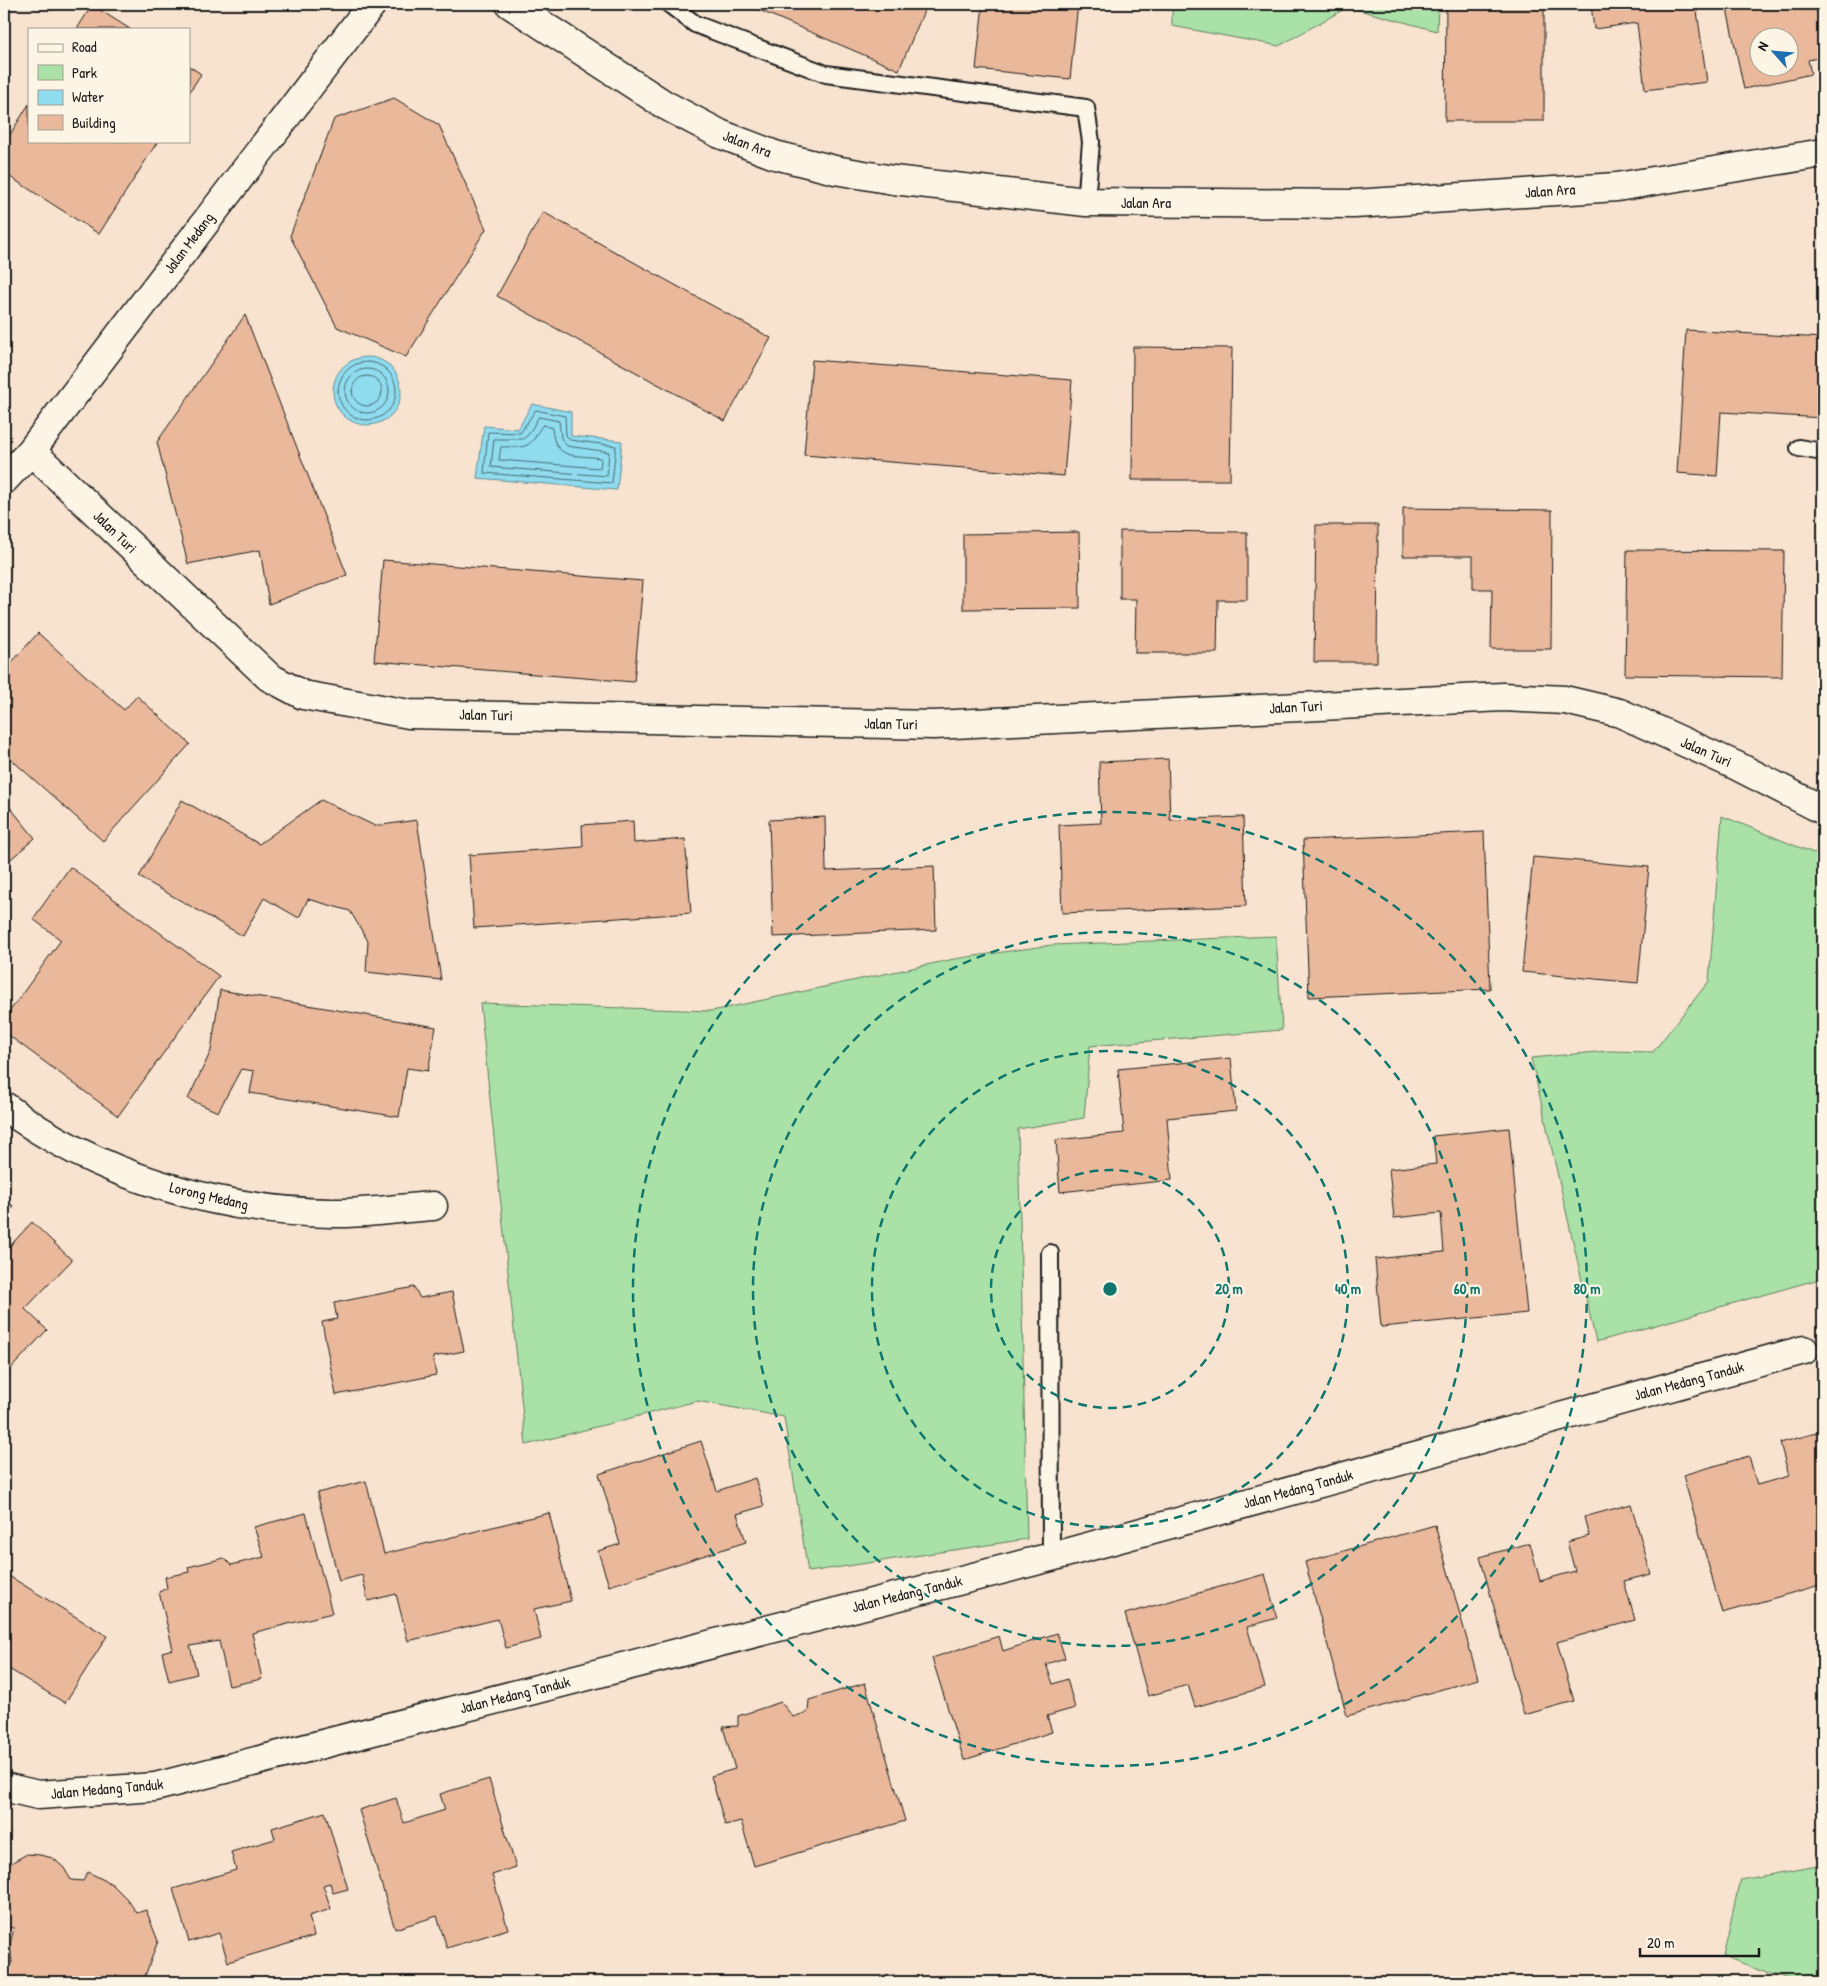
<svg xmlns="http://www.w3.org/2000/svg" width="1827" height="1986" viewBox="0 0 1827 1986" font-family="'Patrick Hand',sans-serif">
<rect width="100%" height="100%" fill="#f7e3cf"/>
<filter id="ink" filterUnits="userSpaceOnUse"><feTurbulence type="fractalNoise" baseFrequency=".02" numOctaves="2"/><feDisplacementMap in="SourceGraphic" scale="10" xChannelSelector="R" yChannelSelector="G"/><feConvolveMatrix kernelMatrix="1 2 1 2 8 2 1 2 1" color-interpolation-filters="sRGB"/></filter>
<g filter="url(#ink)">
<path fill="#a9e1a6" stroke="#627e61" d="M 1172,4 L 1438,4 L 1437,31 L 1348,7 L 1279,46 L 1172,26 Z
M 1722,816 L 1823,857 L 1823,1278 L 1596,1342 L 1531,1058 L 1608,1051 L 1653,1052 L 1709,981 Z
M 1276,936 L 1282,1030 L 1090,1046 L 1084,1118 L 1018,1129 L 1027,1539 L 808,1572 L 784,1417 L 697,1401 L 526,1445 L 480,1003 L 712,1011 L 954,959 L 1052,945 Z
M 1823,1865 L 1823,1982 L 1796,1982 L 1723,1956 L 1740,1880 Z"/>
<path fill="#8fdcef" stroke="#618f9b" d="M333 391a34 34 0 1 1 68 0a34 34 0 1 1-68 0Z
M 532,404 L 571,412 L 571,436 L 622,441 L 617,490 L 477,478 L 484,426 L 518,429 Z"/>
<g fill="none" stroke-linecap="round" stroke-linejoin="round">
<path stroke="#4a6970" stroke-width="1" d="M338 391a29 29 0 1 1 58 0a29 29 0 1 1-58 0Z
M345 391a22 22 0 1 1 44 0a22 22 0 1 1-44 0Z
M352 391a15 15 0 1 1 30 0a15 15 0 1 1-30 0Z
M 536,410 L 565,416 L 566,435 L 570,440 L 616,446 L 612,483 L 484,473 L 488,432 L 520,433 Z
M 539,417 L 559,421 L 561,438 L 567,446 L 609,452 L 607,476 L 491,467 L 494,439 L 523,439 L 528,435 Z
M 543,425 L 552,428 C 555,461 574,454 600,458 L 601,460 L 600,468 L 499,460 L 501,447 C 513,446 525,451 534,439 C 537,434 539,429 543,425 Z"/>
</g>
<path fill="#eab89b" stroke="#1c1c1c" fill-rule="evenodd" d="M 745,4 L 927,4 L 899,70 Z
M 983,4 L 1078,4 L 1070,79 L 976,69 Z
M 1446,4 L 1544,4 L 1544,121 L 1445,121 Z
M 1591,4 L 1696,4 L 1707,82 L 1645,90 L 1637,23 L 1594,29 Z
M 1726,4 L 1823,4 L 1823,57 L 1808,60 L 1811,74 L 1744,89 ZM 1760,38 L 1790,38 L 1790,68 L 1760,68 Z
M 92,5 L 130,29 L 77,29 Z
M 189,66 L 201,74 L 189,93 Z
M 394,98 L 439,125 L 486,229 L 406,357 L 337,327 L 290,236 L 334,119 Z
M 29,104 L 29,141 L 158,141 L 99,234 L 4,173 L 4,144 Z
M 543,212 L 771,338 L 725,421 L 497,296 Z
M 245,315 L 347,575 L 269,604 L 260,550 L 188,564 L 157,442 Z
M 1686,330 L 1823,338 L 1823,418 L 1721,412 L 1717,476 L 1677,473 Z
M 1133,347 L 1232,348 L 1230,480 L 1132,480 Z
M 812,360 L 1072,380 L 1064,476 L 804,455 Z
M 1403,508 L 1552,510 L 1551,649 L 1491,649 L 1492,589 L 1473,589 L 1473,556 L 1403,556 Z
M 1316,525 L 1378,525 L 1377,662 L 1314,662 Z
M 1120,531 L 1247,532 L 1247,600 L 1218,600 L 1217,653 L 1135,653 L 1136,599 L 1120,599 Z
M 1079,532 L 1080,608 L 963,609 L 963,534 Z
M 1627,550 L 1784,551 L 1782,677 L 1625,675 Z
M 383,560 L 643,581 L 634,682 L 374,661 Z
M 38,633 L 124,710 L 137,696 L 190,744 L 103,841 L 4,753 L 4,671 Z
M 1168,759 L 1170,820 L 1243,817 L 1246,906 L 1062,913 L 1059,825 L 1101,823 L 1099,762 Z
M 4,800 L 35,838 L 4,865 Z
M 182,800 L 259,844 L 321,800 L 375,826 L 417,820 L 441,980 L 366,972 L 368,941 L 350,911 L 308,899 L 299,918 L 264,898 L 243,936 L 139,877 Z
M 825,817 L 826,871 L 934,866 L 936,930 L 773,937 L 769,820 Z
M 633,821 L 634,843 L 685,839 L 691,913 L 474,928 L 469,855 L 583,847 L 582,825 Z
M 1484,832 L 1490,989 L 1309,997 L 1303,840 Z
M 1533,857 L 1649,867 L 1638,983 L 1522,972 Z
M 70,867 L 219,976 L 118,1116 L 4,1032 L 4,1019 L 61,940 L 33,919 Z
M 220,990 L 436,1027 L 428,1071 L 407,1068 L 399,1117 L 250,1093 L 254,1071 L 241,1069 L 218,1112 L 188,1099 L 211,1051 Z
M 1231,1058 L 1236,1111 L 1167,1118 L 1172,1180 L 1060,1192 L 1056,1140 L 1124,1133 L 1118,1069 Z
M 1509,1128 L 1527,1313 L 1381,1327 L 1375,1259 L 1444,1252 L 1441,1213 L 1394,1218 L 1389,1169 L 1436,1164 L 1433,1136 Z
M 4,1197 L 14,1207 L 4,1217 Z
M 32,1222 L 72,1260 L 25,1309 L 47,1330 L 4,1376 L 4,1241 L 9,1247 Z
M 414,1287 L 420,1298 L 452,1292 L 464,1351 L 433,1357 L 436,1375 L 336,1395 L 322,1322 L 337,1319 L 334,1303 Z
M 1823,1431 L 1823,1584 L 1722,1613 L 1683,1475 L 1749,1456 L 1757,1485 L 1789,1476 L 1780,1443 Z
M 701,1441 L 717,1491 L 755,1478 L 764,1506 L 737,1514 L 746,1542 L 609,1586 L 598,1551 L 620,1544 L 599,1474 Z
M 366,1481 L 384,1554 L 549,1513 L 571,1601 L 534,1609 L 541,1639 L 506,1648 L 498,1619 L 408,1641 L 396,1594 L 368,1601 L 362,1575 L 339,1581 L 317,1493 Z
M 1631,1504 L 1651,1574 L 1624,1581 L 1635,1620 L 1557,1642 L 1574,1701 L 1524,1715 L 1480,1557 L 1530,1543 L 1540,1581 L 1575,1571 L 1567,1542 L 1589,1536 L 1584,1517 Z
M 306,1513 L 332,1613 L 252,1633 L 262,1679 L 229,1686 L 219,1641 L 190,1646 L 197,1674 L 169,1681 L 162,1652 L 173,1649 L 159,1592 L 167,1588 L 165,1577 L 189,1572 L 188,1567 L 224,1558 L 231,1565 L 264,1557 L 254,1527 Z
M 1435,1525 L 1478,1679 L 1347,1716 L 1305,1562 Z
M 4,1573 L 107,1636 L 65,1703 L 4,1666 Z
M 1265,1574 L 1277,1618 L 1247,1627 L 1265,1687 L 1195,1707 L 1188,1685 L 1148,1696 L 1125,1614 Z
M 1057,1633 L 1065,1658 L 1046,1664 L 1053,1684 L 1067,1679 L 1075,1708 L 1047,1716 L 1052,1732 L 964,1760 L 932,1658 L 999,1636 L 1003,1651 Z
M 865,1683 L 905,1821 L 754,1866 L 741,1821 L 725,1825 L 711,1776 L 735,1769 L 723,1727 L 738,1726 L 738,1716 L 781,1702 L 793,1717 L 808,1712 L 809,1700 Z
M 489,1779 L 516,1867 L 492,1875 L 508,1929 L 447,1948 L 437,1916 L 395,1929 L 359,1810 L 396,1798 L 404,1823 L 445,1810 L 440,1794 Z
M 325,1812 L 348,1889 L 333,1893 L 330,1883 L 323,1885 L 331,1909 L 309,1916 L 314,1936 L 228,1962 L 219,1933 L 189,1942 L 173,1889 L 236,1870 L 231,1852 L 275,1839 L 272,1828 Z
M 27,1854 L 40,1855 L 53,1858 L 64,1868 L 71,1880 L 83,1881 L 88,1872 L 112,1884 L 127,1899 L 137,1913 L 146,1910 L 158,1941 L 145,1976 L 158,1982 L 4,1982 L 4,1963 L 12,1963 L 10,1944 L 14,1928 L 4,1927 L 4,1867 Z"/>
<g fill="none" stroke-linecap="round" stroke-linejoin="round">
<defs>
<path id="service" d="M 669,4 L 695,24 L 826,74 L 1086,108 L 1091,142 L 1086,202
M 1799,448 L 1823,452
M 1050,1253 L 1051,1557"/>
<path id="minor" d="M 31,451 L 269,677 L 303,695 L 409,714 L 934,725 L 1503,697 L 1565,700 L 1620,713 L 1737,766 L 1823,810
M 4,480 L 31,451 L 372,4
M 4,1106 C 96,1175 216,1211 331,1213 C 364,1214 399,1208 433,1206
M 4,1787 L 38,1795 L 155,1787 L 1051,1557 L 1804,1350"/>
<path id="tertiary" d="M 510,4 L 665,105 L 720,134 L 775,155 L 835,170 L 893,180 L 1086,202 L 1354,204 L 1617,187 L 1823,153"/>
</defs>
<use href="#service" stroke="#1c1c1c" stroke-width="20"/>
<use href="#minor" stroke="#1c1c1c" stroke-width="31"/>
<use href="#tertiary" stroke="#1c1c1c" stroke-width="31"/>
<use href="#service" stroke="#fcf5e5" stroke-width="16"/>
<use href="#minor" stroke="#fcf5e5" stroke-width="28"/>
<use href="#tertiary" stroke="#fcf5e5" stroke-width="28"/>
</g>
</g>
<g fill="none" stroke="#0f766e" stroke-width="2.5" stroke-dasharray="9 6">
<circle cx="1110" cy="1289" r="119"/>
<circle cx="1110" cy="1289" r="238"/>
<circle cx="1110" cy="1289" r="357"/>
<circle cx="1110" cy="1289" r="477"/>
</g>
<g text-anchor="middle" stroke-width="4.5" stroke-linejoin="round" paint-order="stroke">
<g font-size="15" fill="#1c1c1c" stroke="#fcf5e5">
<text transform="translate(747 144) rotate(21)" y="5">Jalan Ara</text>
<text transform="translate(1550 191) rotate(-4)" y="5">Jalan Ara</text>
<text x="1146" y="208">Jalan Ara</text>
<text transform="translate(189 243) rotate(-53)" y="5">Jalan Medang</text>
<text transform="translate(115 532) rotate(44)" y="5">Jalan Turi</text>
<text transform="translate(1296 707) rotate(-3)" y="5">Jalan Turi</text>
<text transform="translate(486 715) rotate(1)" y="5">Jalan Turi</text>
<text transform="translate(891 724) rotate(1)" y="5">Jalan Turi</text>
<text transform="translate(1706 752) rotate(24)" y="5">Jalan Turi</text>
<text transform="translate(209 1196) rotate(13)" y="5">Lorong Medang</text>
<text transform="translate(1689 1381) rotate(-15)" y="5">Jalan Medang Tanduk</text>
<text transform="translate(1298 1489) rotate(-15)" y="5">Jalan Medang Tanduk</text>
<text transform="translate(907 1594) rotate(-14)" y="5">Jalan Medang Tanduk</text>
<text transform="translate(515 1695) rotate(-14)" y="5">Jalan Medang Tanduk</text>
<text transform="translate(107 1789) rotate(-5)" y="5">Jalan Medang Tanduk</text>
</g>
</g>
<circle cx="1110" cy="1289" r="8" fill="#0f766e" stroke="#fcf5e5" stroke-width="2.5"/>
<g font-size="15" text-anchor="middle" font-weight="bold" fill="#0f766e" stroke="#fcf5e5" stroke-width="4.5" stroke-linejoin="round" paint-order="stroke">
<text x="1229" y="1294">20 m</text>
<text x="1348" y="1294">40 m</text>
<text x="1467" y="1294">60 m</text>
<text x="1587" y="1294">80 m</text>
</g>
<rect width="1827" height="1986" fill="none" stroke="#fcf5e5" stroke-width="20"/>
<rect x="10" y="10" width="1807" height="1966" fill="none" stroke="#1c1c1c" stroke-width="2" filter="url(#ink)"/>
<rect x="28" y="28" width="162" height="115" fill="#fcf5e5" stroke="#a29e95"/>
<rect x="38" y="44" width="25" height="8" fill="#fcf5e5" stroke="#a29e95"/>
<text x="72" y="52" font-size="15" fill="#1c1c1c">Road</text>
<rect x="38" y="65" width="25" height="15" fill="#a9e1a6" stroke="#a29e95"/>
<text x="72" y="78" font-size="15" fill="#1c1c1c">Park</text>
<rect x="38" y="90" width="25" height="15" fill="#8fdcef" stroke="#a29e95"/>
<text x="72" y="102" font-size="15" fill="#1c1c1c">Water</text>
<rect x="38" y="115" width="25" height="15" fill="#eab89b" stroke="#a29e95"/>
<text x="72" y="128" font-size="15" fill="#1c1c1c">Building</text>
<g transform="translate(1774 52) rotate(297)"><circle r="24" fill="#fcf5e5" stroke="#a29e95"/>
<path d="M0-4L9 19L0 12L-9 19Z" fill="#1f6fb2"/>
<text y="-8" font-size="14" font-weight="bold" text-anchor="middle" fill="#1c1c1c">N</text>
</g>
<path d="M1640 1948v8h119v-8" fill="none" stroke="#1c1c1c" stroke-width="2.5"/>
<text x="1647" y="1948" font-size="15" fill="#1c1c1c" stroke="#fcf5e5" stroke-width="4" paint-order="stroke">20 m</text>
</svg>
